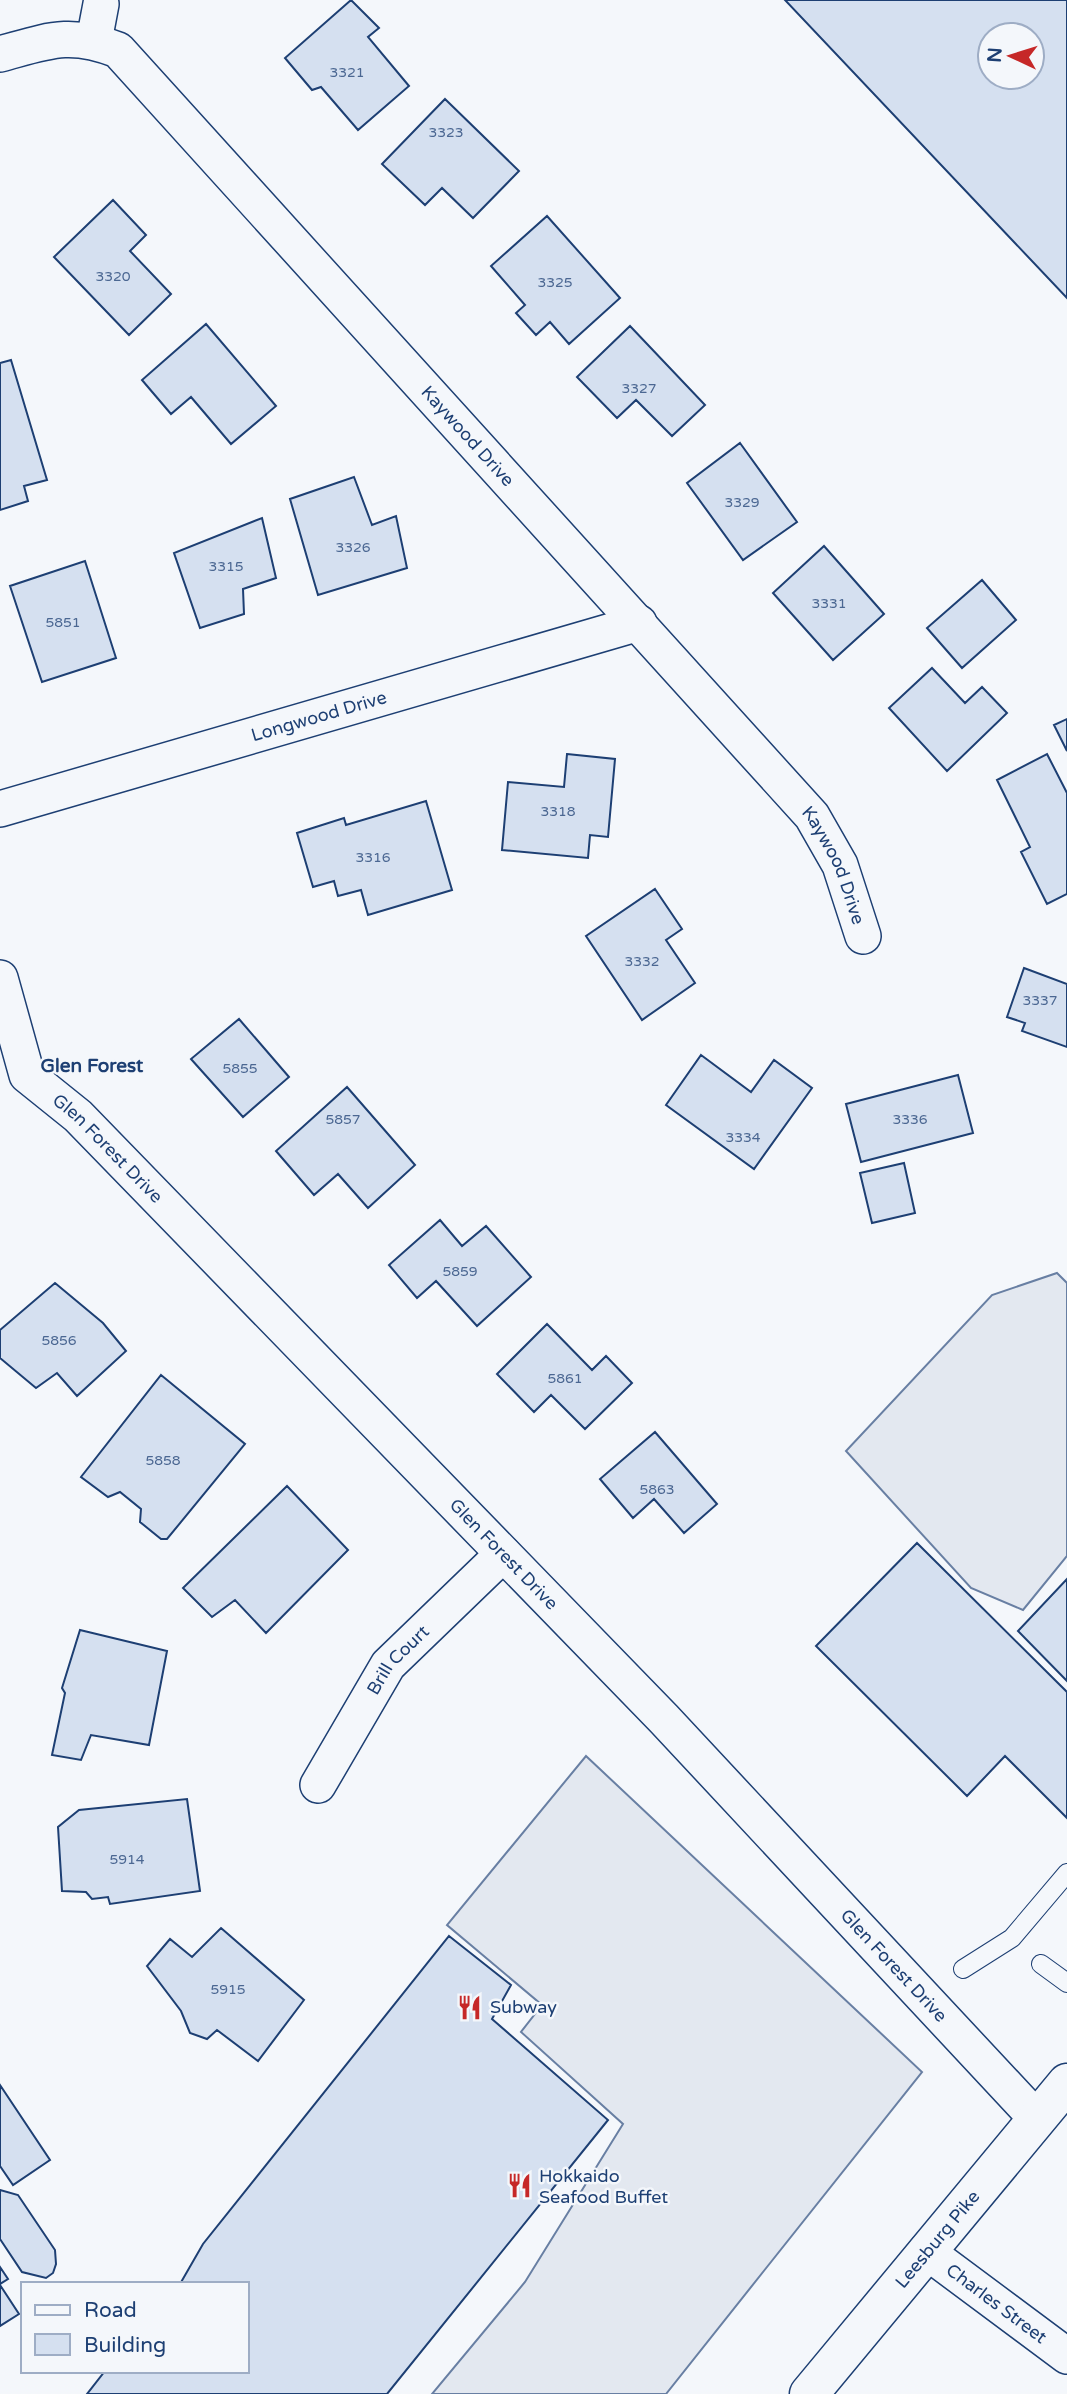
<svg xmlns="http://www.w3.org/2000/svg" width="1067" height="2394" viewBox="0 0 1067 2394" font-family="'Varela Round',sans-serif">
<rect width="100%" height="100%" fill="#f4f7fb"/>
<path fill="#e3e8f0" stroke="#687fa3" stroke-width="2" d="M 1057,1273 L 1067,1283 L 1067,1556 L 1023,1610 L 971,1588 L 846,1451 L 992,1295 Z
M 586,1756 L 922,2072 L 666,2394 L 432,2394 L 525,2282 L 623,2124 L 521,2032 L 542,2005 L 447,1925 Z"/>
<path fill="#d5e0f0" stroke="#1d3f73" stroke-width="2" fill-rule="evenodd" d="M 351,0 L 379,28 L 368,37 L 409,86 L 358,130 L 321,87 L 312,90 L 285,58 Z
M 785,0 L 1067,0 L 1067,298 ZM 990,35 L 1032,35 L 1032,77 L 990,77 Z
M 445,99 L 519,171 L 473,218 L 442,188 L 425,205 L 382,164 Z
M 113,200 L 146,235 L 130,251 L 171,294 L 129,335 L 54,257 Z
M 547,216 L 620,298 L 569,344 L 550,322 L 536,335 L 516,313 L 525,305 L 491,266 Z
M 206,324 L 276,406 L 231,444 L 191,397 L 171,414 L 142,380 Z
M 630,326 L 705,405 L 672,436 L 636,400 L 617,418 L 577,377 Z
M 11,360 L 47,480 L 24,486 L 28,501 L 0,510 L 0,363 Z
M 740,443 L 797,522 L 743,560 L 687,483 Z
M 354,477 L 372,525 L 396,516 L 407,568 L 318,595 L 290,499 Z
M 262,518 L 276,578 L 243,589 L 244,614 L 200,628 L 174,553 Z
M 824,546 L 884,614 L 833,660 L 773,593 Z
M 85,561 L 116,658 L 42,682 L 10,586 Z
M 982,580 L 1016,620 L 962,668 L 927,628 Z
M 932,668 L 965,703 L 982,687 L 1007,713 L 947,771 L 889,708 Z
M 1067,719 L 1067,751 L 1054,725 Z
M 567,754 L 615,759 L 608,837 L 590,835 L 588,858 L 502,850 L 508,782 L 564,787 Z
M 1047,754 L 1067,793 L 1067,894 L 1047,904 L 1021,852 L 1030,847 L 997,780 Z
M 426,801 L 452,890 L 368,915 L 361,890 L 338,896 L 334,881 L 313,887 L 297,833 L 344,818 L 346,825 Z
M 655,889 L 682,929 L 666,940 L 695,983 L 642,1020 L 586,936 Z
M 1024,968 L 1067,984 L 1067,1047 L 1022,1031 L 1025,1023 L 1007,1017 Z
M 239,1019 L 289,1077 L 243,1117 L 191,1059 Z
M 701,1055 L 751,1092 L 774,1060 L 812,1088 L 754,1169 L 666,1105 Z
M 958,1075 L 973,1133 L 861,1162 L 846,1104 Z
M 347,1087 L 415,1165 L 368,1208 L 338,1174 L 314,1195 L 276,1151 Z
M 904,1163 L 915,1213 L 872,1223 L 860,1173 Z
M 440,1220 L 462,1246 L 486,1226 L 531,1277 L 477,1326 L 436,1281 L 417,1298 L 389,1265 Z
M 55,1283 L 103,1323 L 126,1351 L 77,1396 L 57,1373 L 36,1388 L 0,1358 L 0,1330 Z
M 547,1324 L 592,1370 L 606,1356 L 632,1383 L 585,1429 L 551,1395 L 534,1412 L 497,1374 Z
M 161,1375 L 245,1444 L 167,1539 L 161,1539 L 140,1522 L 141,1509 L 120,1492 L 108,1497 L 81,1477 Z
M 655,1432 L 717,1504 L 684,1533 L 654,1499 L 633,1518 L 600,1479 Z
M 287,1486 L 348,1550 L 266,1633 L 235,1600 L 212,1617 L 183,1588 Z
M 917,1543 L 1067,1692 L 1067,1818 L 1005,1756 L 967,1796 L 816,1646 Z
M 1067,1579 L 1067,1681 L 1018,1631 Z
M 80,1630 L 167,1651 L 149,1745 L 91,1735 L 81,1760 L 52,1755 L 65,1693 L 62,1688 Z
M 187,1799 L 200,1891 L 110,1904 L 108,1897 L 92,1899 L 86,1892 L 62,1891 L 58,1827 L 79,1810 Z
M 221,1928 L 304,2000 L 258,2061 L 217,2030 L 207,2039 L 190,2033 L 181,2011 L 147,1966 L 170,1939 L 192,1957 Z
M 449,1936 L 511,1985 L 492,2019 L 608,2120 L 387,2394 L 87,2394 L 105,2371 L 247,2371 L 247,2284 L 180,2284 L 203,2244 Z
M 0,2085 L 50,2160 L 13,2185 L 0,2166 Z
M 0,2190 L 18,2195 L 55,2250 L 56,2264 L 53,2273 L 46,2278 L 22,2272 L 0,2239 Z
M 0,2267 L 8,2279 L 0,2284 Z
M 0,2285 L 19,2314 L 0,2326 Z"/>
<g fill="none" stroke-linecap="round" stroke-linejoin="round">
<defs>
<path id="service" d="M 1041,1964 L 1067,1983
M 963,1969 L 1012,1938 L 1067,1873"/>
<g id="minor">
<path d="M 94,41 L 101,4"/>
<path id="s1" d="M 0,54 C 48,41 69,31 118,50 L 812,816 L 840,865 L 863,936"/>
<path id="s2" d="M 0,809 L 639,623"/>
<path id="s3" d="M 0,978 L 27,1075 L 78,1116 L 664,1719 L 1037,2119"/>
<path id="s4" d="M 318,1785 L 388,1665 L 503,1554"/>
<path id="s5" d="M 926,2251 L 1067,2356"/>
</g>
<g id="primary">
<path id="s6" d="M 809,2394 L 1067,2083"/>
</g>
</defs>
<use href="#service" stroke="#1d3f73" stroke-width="20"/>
<use href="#minor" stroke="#1d3f73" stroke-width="38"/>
<use href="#primary" stroke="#1d3f73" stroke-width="41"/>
<use href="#service" stroke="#f4f7fb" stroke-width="18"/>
<use href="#minor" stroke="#f4f7fb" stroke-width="35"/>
<use href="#primary" stroke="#f4f7fb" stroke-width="38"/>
</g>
<defs>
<symbol id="restaurant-bare" viewBox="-9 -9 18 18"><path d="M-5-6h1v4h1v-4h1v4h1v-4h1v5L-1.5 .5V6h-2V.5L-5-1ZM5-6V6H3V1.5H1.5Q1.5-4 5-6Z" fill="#c62828" stroke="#f4f7fb" stroke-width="2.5" paint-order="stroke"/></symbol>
</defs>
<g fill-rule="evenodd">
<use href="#restaurant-bare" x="452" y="1990" width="35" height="35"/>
<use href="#restaurant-bare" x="502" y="2168" width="35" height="35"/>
</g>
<g text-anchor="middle" stroke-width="5" stroke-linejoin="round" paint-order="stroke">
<g font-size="14" fill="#4b6792">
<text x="347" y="77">3321</text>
<text x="446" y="137">3323</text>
<text x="113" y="281">3320</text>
<text x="555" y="287">3325</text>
<text x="639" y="393">3327</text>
<text x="742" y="507">3329</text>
<text x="353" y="552">3326</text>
<text x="226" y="571">3315</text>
<text x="829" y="608">3331</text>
<text x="63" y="627">5851</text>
<text x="558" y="816">3318</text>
<text x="373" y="862">3316</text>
<text x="642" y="966">3332</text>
<text x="1040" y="1005">3337</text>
<text x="240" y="1073">5855</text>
<text x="343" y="1124">5857</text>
<text x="910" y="1124">3336</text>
<text x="743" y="1142">3334</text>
<text x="460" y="1276">5859</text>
<text x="59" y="1345">5856</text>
<text x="565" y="1383">5861</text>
<text x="163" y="1465">5858</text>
<text x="657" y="1494">5863</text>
<text x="127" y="1864">5914</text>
<text x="228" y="1994">5915</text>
</g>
<g font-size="18" fill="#1d3f73" stroke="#f4f7fb">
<text dy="6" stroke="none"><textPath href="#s1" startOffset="642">Kaywood Drive</textPath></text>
<text dy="6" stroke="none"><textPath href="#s2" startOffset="332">Longwood Drive</textPath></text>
<text dy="6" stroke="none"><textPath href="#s1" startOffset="1209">Kaywood Drive</textPath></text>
<text dy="6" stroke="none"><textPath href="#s3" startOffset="210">Glen Forest Drive</textPath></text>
<text dy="6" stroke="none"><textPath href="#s3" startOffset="777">Glen Forest Drive</textPath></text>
<text dy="6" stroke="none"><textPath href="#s4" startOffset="149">Brill Court</textPath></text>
<text dy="6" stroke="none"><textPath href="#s3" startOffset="1344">Glen Forest Drive</textPath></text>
<text dy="6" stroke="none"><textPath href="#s6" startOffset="201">Leesburg Pike</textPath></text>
<text dy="6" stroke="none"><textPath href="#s5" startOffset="88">Charles Street</textPath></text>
</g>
<g font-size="18" fill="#1d3f73" stroke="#f4f7fb" text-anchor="start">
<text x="490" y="2013">Subway</text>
<text x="539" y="2182">Hokkaido<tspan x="539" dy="21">Seafood Buffet</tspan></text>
</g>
<g font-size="19" font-weight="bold" fill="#1d3f73" stroke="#f4f7fb">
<text x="92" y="1072">Glen Forest</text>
</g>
</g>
<rect x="21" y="2282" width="228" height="91" fill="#f4f7fb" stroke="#9eadc5" stroke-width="2"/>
<rect x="35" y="2305" width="35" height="10" fill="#f4f7fb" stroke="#9eadc5" stroke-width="2"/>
<text x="84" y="2317" font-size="21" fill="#1d3f73">Road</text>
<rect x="35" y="2334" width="35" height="21" fill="#d5e0f0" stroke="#9eadc5" stroke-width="2"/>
<text x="84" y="2352" font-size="21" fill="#1d3f73">Building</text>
<g transform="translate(1011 56) rotate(274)"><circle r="33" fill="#f4f7fb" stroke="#9eadc5" stroke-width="2"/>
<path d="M0-5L12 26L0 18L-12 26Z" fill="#c62828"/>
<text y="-10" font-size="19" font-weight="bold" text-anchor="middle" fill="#1d3f73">N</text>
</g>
</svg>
